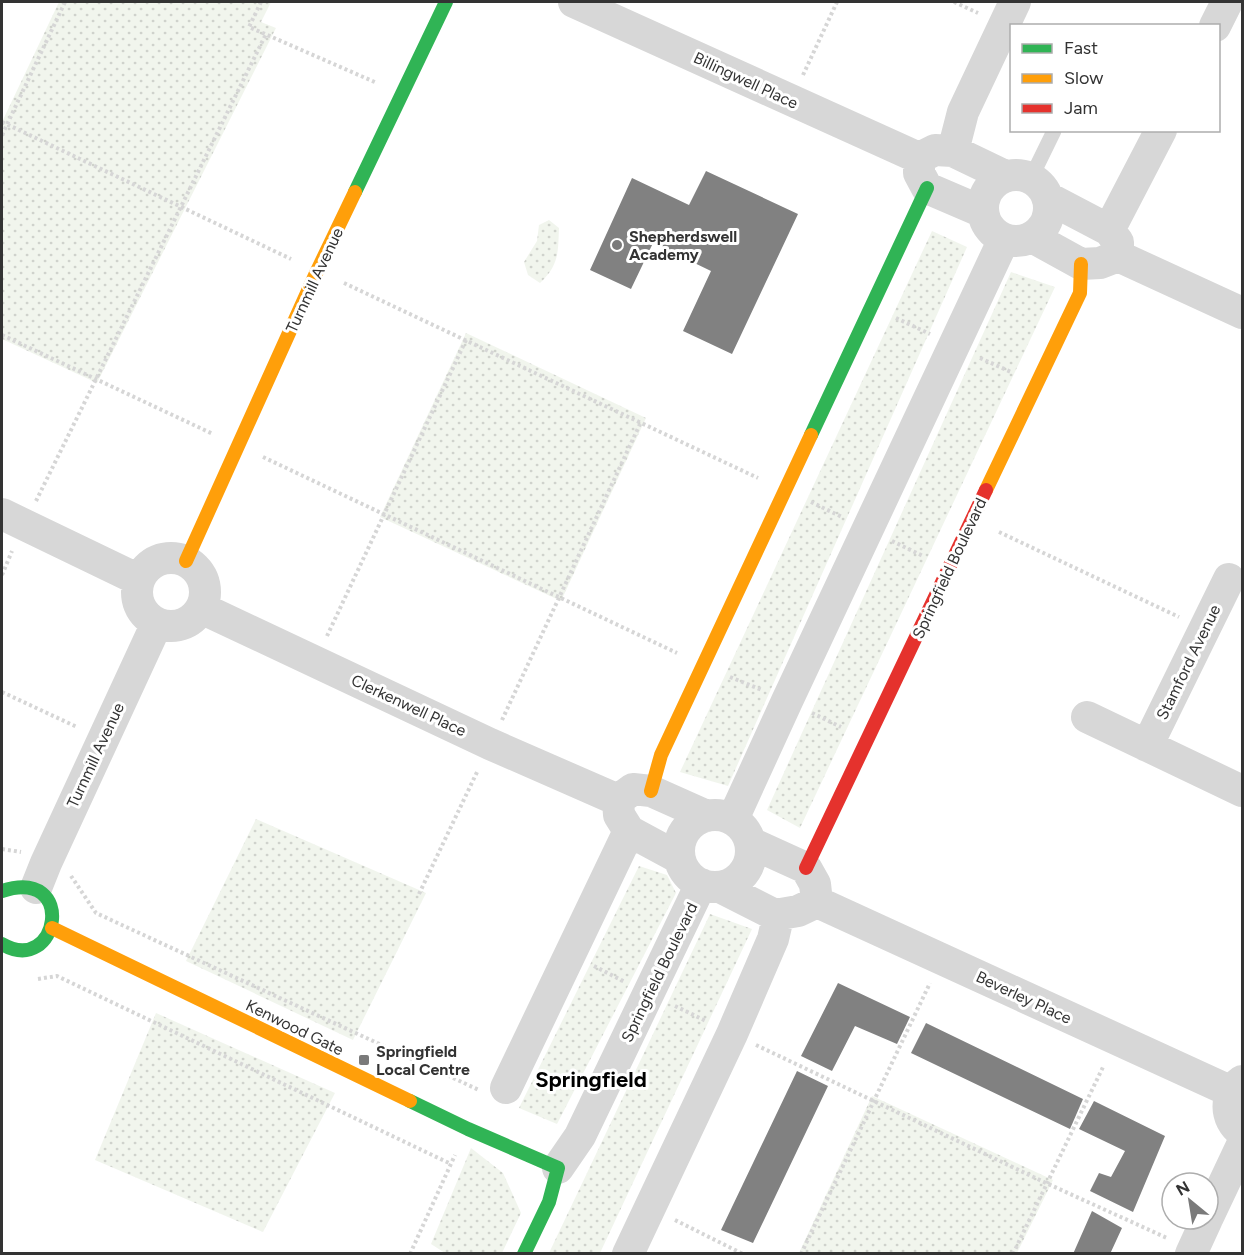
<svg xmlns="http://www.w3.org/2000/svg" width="1244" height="1255" viewBox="0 0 1244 1255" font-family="Figtree,sans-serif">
<defs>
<pattern id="park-dots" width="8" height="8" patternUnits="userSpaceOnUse" patternTransform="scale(1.5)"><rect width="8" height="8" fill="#f1f5ed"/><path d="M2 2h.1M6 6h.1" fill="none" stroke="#cfd2cc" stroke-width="1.8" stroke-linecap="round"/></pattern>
</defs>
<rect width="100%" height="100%" fill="#fff"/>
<path fill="url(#park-dots)" d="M 59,2 L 271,2 L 261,22 L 276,28 L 97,383 L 2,339 L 2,122 Z
M 549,220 L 559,228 C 558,253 559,265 540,283 L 528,275 L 524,262 L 537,241 L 539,225 Z
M 932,231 L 967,247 L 728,786 L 680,772 Z
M 1011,272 L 1055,287 L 800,828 L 767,810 Z
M 466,333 L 646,418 L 561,601 L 380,517 Z
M 256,819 L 426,893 L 353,1040 L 186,961 Z
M 639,866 L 667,875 L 676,893 L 557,1124 L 519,1108 Z
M 710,914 L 752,929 L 600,1253 L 549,1253 Z
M 156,1013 L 335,1093 L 263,1232 L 95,1160 Z
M 872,1096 L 1053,1180 L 1017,1253 L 799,1253 Z
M 471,1148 L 503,1173 L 521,1213 L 502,1253 L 445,1253 L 431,1244 Z"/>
<path fill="#818181" d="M 706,171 L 798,214 L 732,354 L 683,331 L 711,271 L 653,243 L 631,289 L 590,270 L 632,178 L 689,205 Z
M 838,983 L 910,1017 L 897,1044 L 855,1026 L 832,1071 L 801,1056 Z
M 926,1023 L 1083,1099 L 1070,1129 L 911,1053 Z
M 797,1071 L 828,1086 L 753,1243 L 721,1230 Z
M 1094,1101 L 1165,1136 L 1133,1212 L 1090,1191 L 1099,1173 L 1111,1177 L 1125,1151 L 1079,1129 Z
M 1092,1211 L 1122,1228 L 1110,1254 L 1073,1254 Z"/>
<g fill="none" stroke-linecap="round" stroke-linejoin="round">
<path stroke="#d6d6d6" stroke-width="4" stroke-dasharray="3 3" stroke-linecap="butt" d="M 261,2 L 249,27 L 377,83
M 954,2 L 978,13
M 803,75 L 837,2
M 2,122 L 291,259
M 2,135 L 65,2
M 344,283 L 758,478
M 896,318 L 930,334
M 2,335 L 213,434
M 980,358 L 1011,372
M 263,457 L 677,653
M 36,501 L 266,34
M 811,502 L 842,517
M 999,532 L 1179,617
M 892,541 L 923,556
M 2,575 L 12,551
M 327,636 L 466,340
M 730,677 L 762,690
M 2,692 L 77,727
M 812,713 L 841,727
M 502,720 L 640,424
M 2,849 L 21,852
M 71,876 L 96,913 L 479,1090
M 419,894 L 478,770
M 594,966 L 625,982
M 38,979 L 57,976 L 451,1164
M 675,1006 L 706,1021
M 756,1045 L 1046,1183 L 1167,1238
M 675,1220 L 743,1254
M 410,1254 L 455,1155
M 801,1254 L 930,983
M 1013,1254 L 1104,1065"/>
<path stroke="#d7d7d7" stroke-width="15" d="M 1031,178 L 1054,131"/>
<path stroke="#d7d7d7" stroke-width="32" d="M 574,2 L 919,158
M 1215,26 L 1227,2
M 953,151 L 963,112 L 1015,2
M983 208a33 33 0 1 1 66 0a33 33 0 1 1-66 0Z
M 983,212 L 927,188 L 919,173 L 919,158 L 935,150 L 953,151 L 1005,176
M 1109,230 L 1161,130
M 1032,237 L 1081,264 L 1100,263 L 1118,256 L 1118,242 L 1109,230 L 1048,198
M 1118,256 L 1242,313
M 2,514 L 139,580
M137 592a34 34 0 1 1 68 0a34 34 0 1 1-68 0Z
M 201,608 L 490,744 L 618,800
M 1087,717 L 1242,791
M 1147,746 L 1229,579
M679 851a36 36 0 1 1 72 0a36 36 0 1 1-72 0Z
M 733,819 L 787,701 L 1004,239
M 679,858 L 629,831 L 619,815 L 618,800 L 633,789 L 651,791 L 707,816
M 720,887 L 775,915 L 798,911 L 817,902 L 815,884 L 806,868 L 751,843
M 36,888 L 46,863 L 157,623
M 817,902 L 1232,1092
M 1242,1081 C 1224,1094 1224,1119 1242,1132
M 506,1088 L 629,831
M 558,1168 L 580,1136 L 701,884
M 1208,1217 L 1242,1145
M 628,1254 L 732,1034 L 773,939 L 776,926 L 775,915
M 1191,1254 L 1207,1219"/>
<path stroke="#30b455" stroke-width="14" d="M 355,192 L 446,2
M 811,435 L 927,188
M 2,891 C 78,866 59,977 2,944
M 410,1101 L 468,1129 L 558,1168 L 549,1202 L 524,1254"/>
<path stroke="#ff9f0a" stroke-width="14" d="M 986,490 L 1080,293 L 1081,264
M 186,561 L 317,271 L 355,192
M 651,791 L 661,755 L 811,435
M 52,928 L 410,1101"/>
<path stroke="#e5322d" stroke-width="14" d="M 806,868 L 986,490"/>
</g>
<g fill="#7a7a7a" stroke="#fff" stroke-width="2">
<circle cx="617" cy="245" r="6"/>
<rect x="358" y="1054" width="12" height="12" rx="3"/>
</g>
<g text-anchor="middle" stroke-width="6" stroke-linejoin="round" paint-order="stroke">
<g font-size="16" fill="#333" stroke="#fff">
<text transform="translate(746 80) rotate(25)" y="6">Billingwell Place</text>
<text transform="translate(314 280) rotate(-65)" y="6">Turnmill Avenue</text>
<text transform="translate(949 568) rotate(-65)" y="6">Springfield Boulevard</text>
<text transform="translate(1188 662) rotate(-64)" y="6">Stamford Avenue</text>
<text transform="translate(409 705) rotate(25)" y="6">Clerkenwell Place</text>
<text transform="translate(95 755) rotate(-65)" y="6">Turnmill Avenue</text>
<text transform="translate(659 972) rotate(-64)" y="6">Springfield Boulevard</text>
<text transform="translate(1024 997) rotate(25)" y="6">Beverley Place</text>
<text transform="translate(295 1027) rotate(26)" y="6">Kenwood Gate</text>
</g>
<g font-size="16" font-weight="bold" fill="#333" stroke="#fff" text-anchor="start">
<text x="629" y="242">Shepherdswell<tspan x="629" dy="18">Academy</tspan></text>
<text x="376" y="1057">Springfield<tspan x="376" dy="18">Local Centre</tspan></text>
</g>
<g font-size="22" font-weight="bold" fill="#000" stroke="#fff">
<text x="591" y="1087">Springfield</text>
</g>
</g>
<rect width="1244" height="1255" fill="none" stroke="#333333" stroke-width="6"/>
<rect x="1010" y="24" width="210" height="108" fill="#ffffff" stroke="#adadad" stroke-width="1.5"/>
<rect x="1022" y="44" width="30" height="9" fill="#30b455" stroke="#adadad" stroke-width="1.5"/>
<text x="1064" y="54" font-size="18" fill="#333333">Fast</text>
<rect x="1022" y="74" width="30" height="9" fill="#ff9f0a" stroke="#adadad" stroke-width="1.5"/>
<text x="1064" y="84" font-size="18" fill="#333333">Slow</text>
<rect x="1022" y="104" width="30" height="9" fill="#e5322d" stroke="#adadad" stroke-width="1.5"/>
<text x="1064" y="114" font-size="18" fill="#333333">Jam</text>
<g transform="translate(1190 1201) rotate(330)"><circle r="28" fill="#ffffff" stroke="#adadad" stroke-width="1.5"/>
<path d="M0-4.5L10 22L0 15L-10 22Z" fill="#7a7a7a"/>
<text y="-9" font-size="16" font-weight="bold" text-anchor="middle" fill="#333333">N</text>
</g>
</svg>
